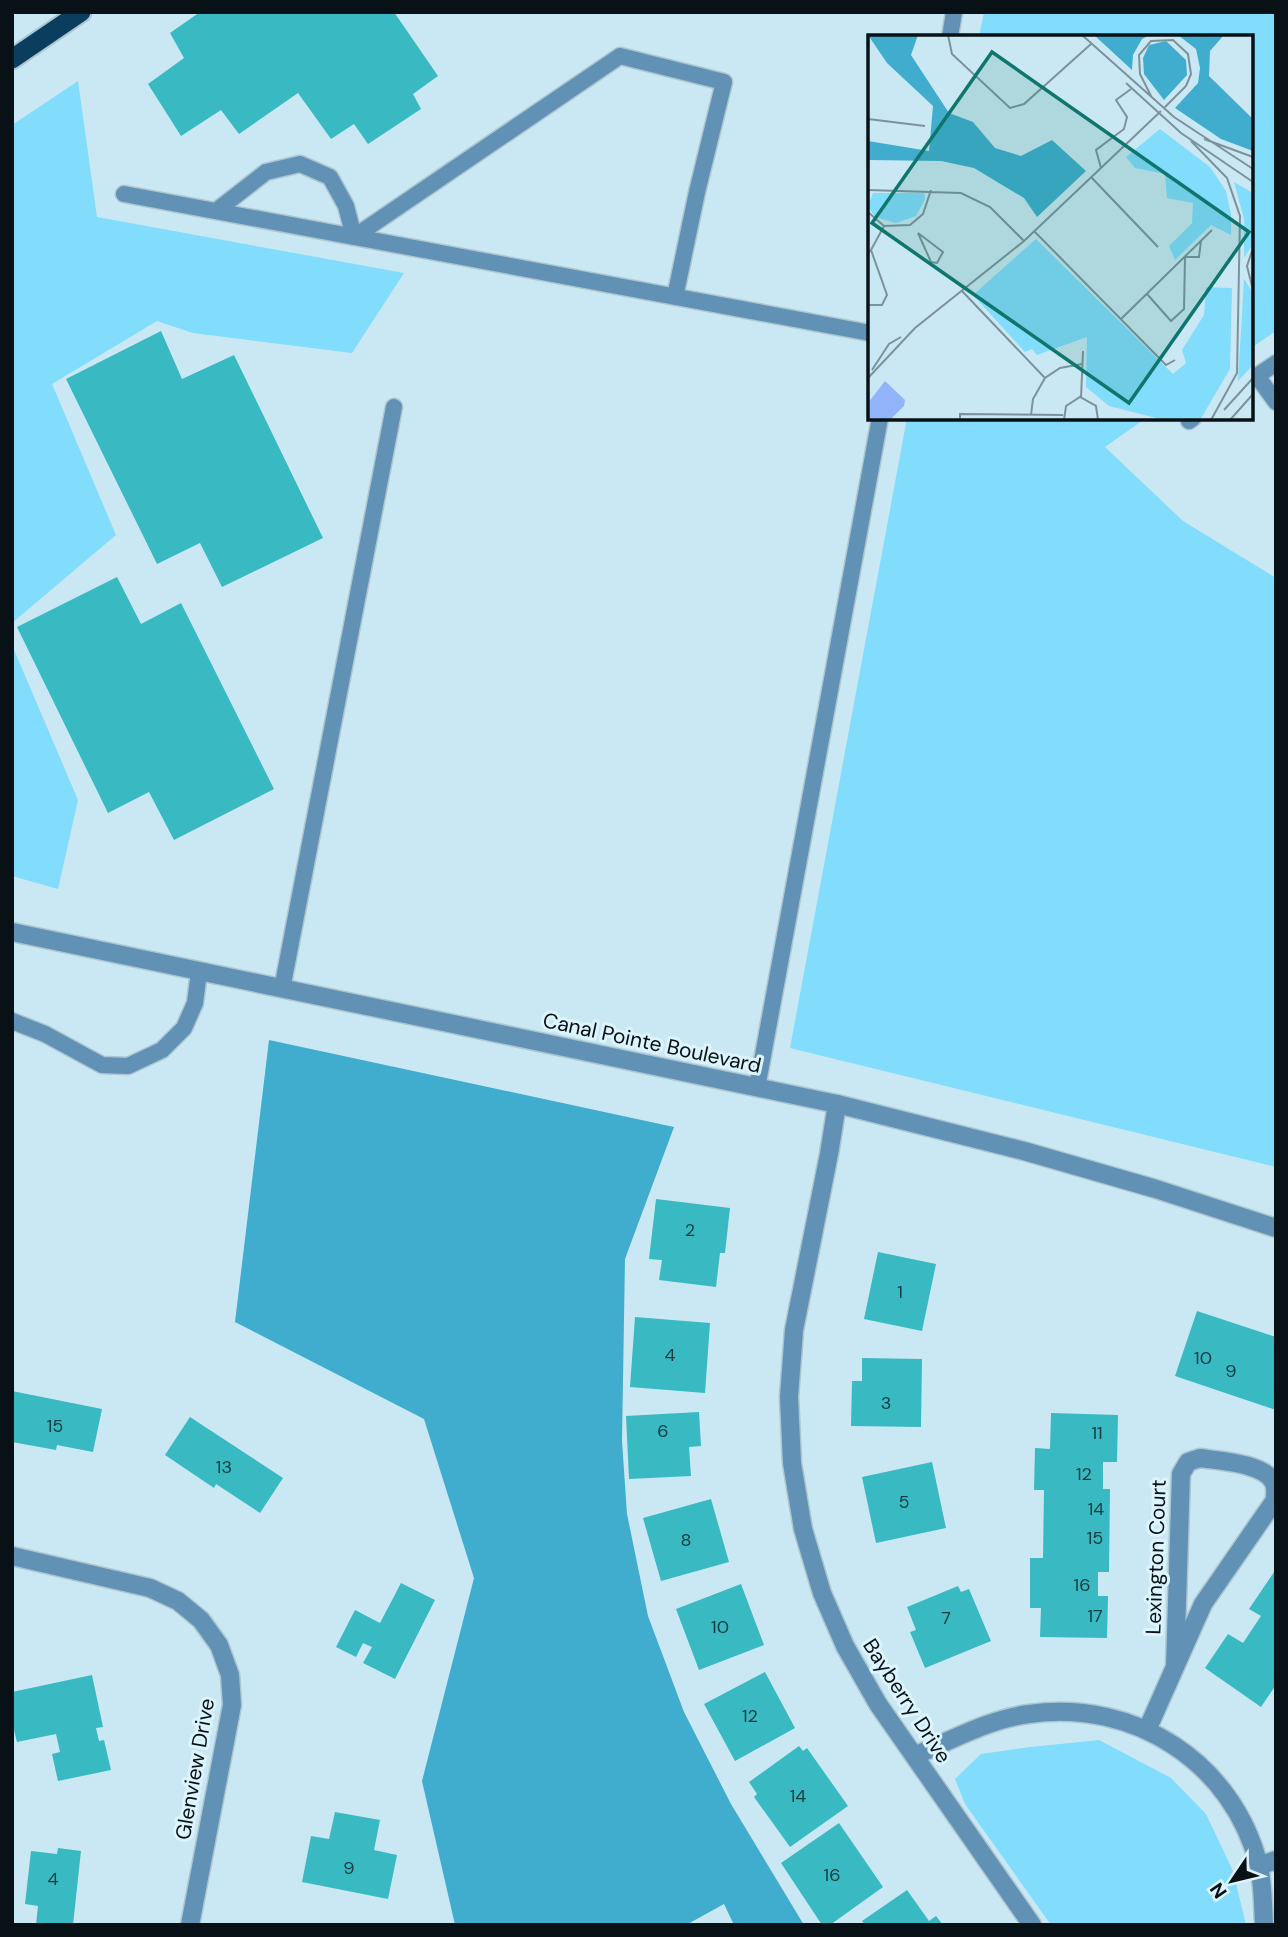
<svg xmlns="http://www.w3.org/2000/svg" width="1288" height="1937" viewBox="0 0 1288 1937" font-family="'DM Sans',sans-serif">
<rect width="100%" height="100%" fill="#cae8f3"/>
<path fill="#82dcfb" d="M 984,12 L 1276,12 L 1276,331 L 1251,348 L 1251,37 L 979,37 Z
M 78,81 L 97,217 L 404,273 L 352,353 L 193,333 L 157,321 L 52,384 L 116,535 L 12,623 L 12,125 Z
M 907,418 L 1146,418 L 1105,447 L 1183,521 L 1276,578 L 1276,1167 L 790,1048 Z
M 12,645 L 78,800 L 58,889 L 12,876 Z
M 1099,1740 L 1171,1778 L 1206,1814 L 1233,1871 L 1246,1925 L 1051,1925 L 965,1804 L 955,1779 L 981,1754 L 1031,1747 Z"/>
<path fill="#40adce" d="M 269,1040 L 674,1127 L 625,1259 L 622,1441 L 627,1514 L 648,1616 L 684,1712 L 731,1804 L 804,1925 L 734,1925 L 724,1904 L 686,1925 L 455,1925 L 422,1781 L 474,1578 L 424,1419 L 235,1322 Z"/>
<path fill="#39b9c1" d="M 200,12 L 394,12 L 438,76 L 413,94 L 421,109 L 368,144 L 354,124 L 331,139 L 298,93 L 239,134 L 221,110 L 181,136 L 148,84 L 184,58 L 170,33 Z
M 161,331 L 182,379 L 234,355 L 323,538 L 222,587 L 200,543 L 157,564 L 66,379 Z
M 117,577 L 141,624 L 181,603 L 274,789 L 174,840 L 149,792 L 108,813 L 17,627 Z
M 656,1199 L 730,1208 L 725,1253 L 720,1253 L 716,1287 L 659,1280 L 662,1260 L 649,1259 Z
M 878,1252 L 936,1264 L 922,1331 L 864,1319 Z
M 1197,1311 L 1276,1337 L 1276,1410 L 1175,1376 Z
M 635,1317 L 710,1323 L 705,1393 L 630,1387 Z
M 862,1358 L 922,1359 L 921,1427 L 851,1426 L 852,1381 L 862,1381 Z
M 12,1391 L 102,1409 L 93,1452 L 57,1445 L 56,1450 L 12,1442 Z
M 699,1412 L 701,1446 L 689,1447 L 691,1476 L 629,1479 L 626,1416 Z
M 1051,1413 L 1118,1415 L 1117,1462 L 1103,1462 L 1103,1489 L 1110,1489 L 1109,1572 L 1098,1572 L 1098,1596 L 1108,1596 L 1107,1638 L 1040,1637 L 1041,1608 L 1030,1608 L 1030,1558 L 1043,1558 L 1044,1490 L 1034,1490 L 1035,1448 L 1050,1449 Z
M 190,1417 L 283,1478 L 260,1513 L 216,1484 L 214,1488 L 165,1455 Z
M 932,1462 L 946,1528 L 876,1543 L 862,1477 Z
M 711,1499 L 729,1562 L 661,1581 L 643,1518 Z
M 1276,1569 L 1276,1685 L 1261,1707 L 1205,1668 L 1228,1634 L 1243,1643 L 1261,1616 L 1249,1609 Z
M 401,1583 L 435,1600 L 395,1679 L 363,1663 L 372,1647 L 363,1643 L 356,1657 L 336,1647 L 355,1610 L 380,1623 Z
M 741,1584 L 764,1645 L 699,1670 L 676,1609 Z
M 958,1586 L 961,1592 L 969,1589 L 991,1641 L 925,1668 L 910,1632 L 916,1630 L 907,1607 Z
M 765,1672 L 795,1728 L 735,1761 L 704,1704 Z
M 92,1675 L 103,1727 L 96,1728 L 99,1741 L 104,1740 L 111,1770 L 58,1781 L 52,1754 L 60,1752 L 56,1734 L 17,1742 L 12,1722 L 12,1692 Z
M 799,1746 L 803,1751 L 807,1748 L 848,1806 L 790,1847 L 754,1797 L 757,1794 L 749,1782 Z
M 335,1812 L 380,1820 L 374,1850 L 397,1855 L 388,1899 L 302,1882 L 311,1836 L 329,1839 Z
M 839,1823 L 883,1887 L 830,1925 L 822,1925 L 781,1863 Z
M 58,1848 L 81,1851 L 73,1925 L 36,1925 L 38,1906 L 25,1904 L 31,1851 L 57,1854 Z
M 907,1890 L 929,1921 L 936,1916 L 943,1925 L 865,1925 L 862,1921 Z"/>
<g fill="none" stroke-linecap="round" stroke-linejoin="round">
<defs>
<path id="service" d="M 950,37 L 954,12
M 124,194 L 870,333
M 216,211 L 266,172 L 300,164 L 330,177 L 346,206 L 354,237
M 354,237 L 620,56 L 724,82 L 697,192 L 675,297
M 1257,376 L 1276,402
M 1251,380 L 1276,363
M 1189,421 L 1193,418
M 282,989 L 394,407
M 12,1021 L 45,1034 L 102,1065 L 128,1066 L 162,1050 L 184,1028 L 195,1003 L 199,972
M 757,1088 L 880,418"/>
<path id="minor" d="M 837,1104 L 829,1154 L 794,1330 L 789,1397 L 792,1463 L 803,1529 L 822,1593 L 845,1646 L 878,1704 L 1032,1925
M 1200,1458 C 1220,1461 1265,1463 1274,1483 C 1276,1489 1275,1494 1275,1500 L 1203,1604 L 1175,1667 L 1181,1474 L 1188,1462 Z
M 12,1556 L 150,1588 L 178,1601 L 201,1620 L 219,1645 L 230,1675 L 232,1705 L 190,1925
M 1147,1730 L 1175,1667
M 914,1756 C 950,1741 989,1719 1029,1714 C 1134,1699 1233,1762 1259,1866 C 1263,1886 1263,1905 1264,1925
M 1259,1866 L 1276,1860"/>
<path id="tertiary" d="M 12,932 L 837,1104 L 1024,1151 L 1156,1189 L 1276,1228"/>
<path id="trunk" d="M 12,59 L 81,12"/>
</defs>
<use href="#service" stroke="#abc6d0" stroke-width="19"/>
<use href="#minor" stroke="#abc6d0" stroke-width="21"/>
<use href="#tertiary" stroke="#abc6d0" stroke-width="21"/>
<use href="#trunk" stroke="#abc6d0" stroke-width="23"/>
<use href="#service" stroke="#6291b6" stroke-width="16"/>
<use href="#minor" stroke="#6291b6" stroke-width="18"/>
<use href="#tertiary" stroke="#6291b6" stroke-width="18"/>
<use href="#trunk" stroke="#0b3e5e" stroke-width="19"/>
</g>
<g text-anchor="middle" stroke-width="6" stroke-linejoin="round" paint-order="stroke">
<g font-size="18" fill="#143c41">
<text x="690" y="1236">2</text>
<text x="900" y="1298">1</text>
<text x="670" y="1361">4</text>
<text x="1203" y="1364">10</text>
<text x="1231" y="1377">9</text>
<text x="886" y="1409">3</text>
<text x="55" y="1432">15</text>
<text x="663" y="1437">6</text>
<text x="1097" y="1439">11</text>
<text x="224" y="1473">13</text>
<text x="1084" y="1480">12</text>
<text x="904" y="1508">5</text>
<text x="1096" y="1515">14</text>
<text x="1095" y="1544">15</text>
<text x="686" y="1546">8</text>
<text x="1082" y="1591">16</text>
<text x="1095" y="1622">17</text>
<text x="946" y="1624">7</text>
<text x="720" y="1633">10</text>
<text x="750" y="1722">12</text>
<text x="798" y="1802">14</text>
<text x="349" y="1874">9</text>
<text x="832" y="1881">16</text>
<text x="53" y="1885">4</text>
</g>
<g font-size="21" fill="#081216" stroke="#dcf4fd">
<text transform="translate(652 1043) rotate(12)" y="7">Canal Pointe Boulevard</text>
<text transform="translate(1156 1557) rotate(-88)" y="7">Lexington Court</text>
<text transform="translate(907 1701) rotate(57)" y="7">Bayberry Drive</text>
<text transform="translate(195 1769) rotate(-80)" y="7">Glenview Drive</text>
</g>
</g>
<g transform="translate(868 35)">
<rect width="385" height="385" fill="#cae8f3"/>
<path d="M 292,94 L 342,132 L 358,156 L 363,179 L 363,200 L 343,190 L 307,225 L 301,211 L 324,188 L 325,168 L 299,163 L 297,139 L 267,133 L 258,122 ZM 366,147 L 385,158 L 385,209 L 376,223 L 376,184 ZM 5,158 L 56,158 L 57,164 L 48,181 L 28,188 L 7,182 L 0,171 ZM 168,204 L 305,339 L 318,328 L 314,315 L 336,280 L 338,252 L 364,253 L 362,334 L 332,385 L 296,385 L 241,371 L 218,352 L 219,302 L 169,320 L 164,314 L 157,317 L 105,260 ZM 376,244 L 385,258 L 385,330 L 370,346 Z" fill="#82dcfb"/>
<path d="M 0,0 L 50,0 L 43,20 L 81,78 L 105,87 L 127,113 L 153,121 L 184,105 L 218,136 L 169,182 L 156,163 L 106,133 L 73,126 L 0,125 L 0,106 L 61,116 L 65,71 L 19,28 ZM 226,0 L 250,1 L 282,0 L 274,4 L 265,20 L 264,35 ZM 310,0 L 356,0 L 342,16 L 341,41 L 385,84 L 385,116 L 353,104 L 307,73 L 330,48 L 332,33 L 328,14 ZM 298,6 L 318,25 L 319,40 L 296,65 L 276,39 L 275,23 L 281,10 Z" fill="#40adce"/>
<path d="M 17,346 L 37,365 L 36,371 L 22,385 L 0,385 L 0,368 Z" fill="#91b4fa"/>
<path fill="none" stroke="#7c929b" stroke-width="2" d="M 80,0 L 84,19 L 142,73 L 156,69 L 223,9M 214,0 L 306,82 L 385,134M 258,48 L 313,98 L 385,147M 283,61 L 272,39 L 271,20 L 283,6 L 305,5 L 320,19 L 323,39 L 318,51 L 296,73M 0,84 L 57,91M 336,104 L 385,122M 323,106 L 359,143 L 372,181 L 369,338 L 343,385M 233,133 L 228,115 L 256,94 L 259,82 L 248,65 L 263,54M 223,142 L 290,212M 0,155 L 93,158 L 122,172 L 156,206M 0,177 L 16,191 L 42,190 L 55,179 L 63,155M 166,196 L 298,330 L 307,325M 50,198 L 75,217 L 69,228 L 63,227 ZM 385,213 L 379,231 L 385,255M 3,215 L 16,191M 0,218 L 3,215 L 19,260 L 14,270 L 0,270M 317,222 L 331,222 L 333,206M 94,256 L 177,343M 279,259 L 303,286 L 316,274 L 317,222M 253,284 L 344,195M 4,335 L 21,309 L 33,302M 0,343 L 47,293 L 156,206 L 293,76M 213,363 L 215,316M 356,375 L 385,343M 163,380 L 165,364 L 177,343 L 192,333 L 214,329M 92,385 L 92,379 L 195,380M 196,385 L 198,371 L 212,362 L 228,371 L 230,385M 362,385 L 385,359"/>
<path fill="#0f766e" fill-opacity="0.15" stroke="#0f766e" stroke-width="3.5" d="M 124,17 L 381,197 L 261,368 L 4,188 Z"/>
<rect width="385" height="385" fill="none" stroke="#081216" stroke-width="3.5"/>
</g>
<rect width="1288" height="1937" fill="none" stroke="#081216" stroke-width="28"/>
<g transform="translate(1232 1881) rotate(235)" stroke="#dcf4fd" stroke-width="5" paint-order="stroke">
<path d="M0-5L12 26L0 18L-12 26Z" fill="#081216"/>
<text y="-10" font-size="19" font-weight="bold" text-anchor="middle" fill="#081216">N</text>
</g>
</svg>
